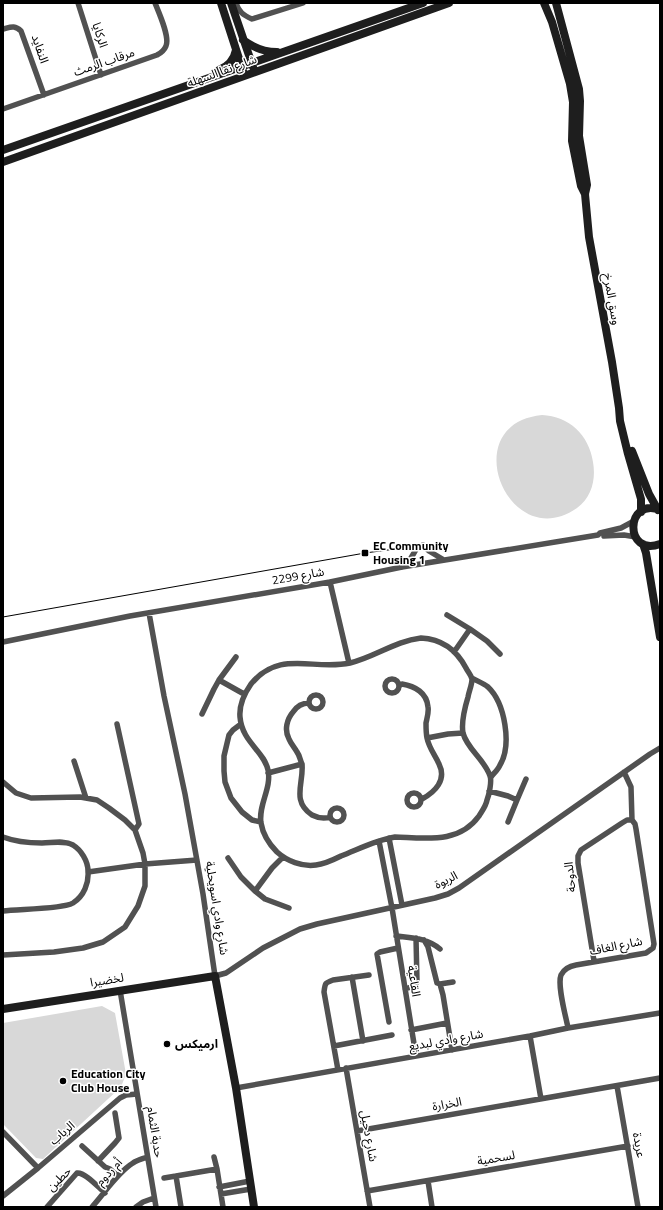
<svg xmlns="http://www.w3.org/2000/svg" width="663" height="1210" viewBox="0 0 663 1210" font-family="'Titillium Web','Noto Sans Arabic',sans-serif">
<rect width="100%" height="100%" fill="#fff"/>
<path fill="#d8d8d8" d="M 542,415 C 569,416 589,435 593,462 C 596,479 592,497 577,508 C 509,556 454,424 542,415 Z
M 102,1006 L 115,1013 L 126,1074 L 121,1087 L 43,1159 L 36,1158 L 3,1124 L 3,1023 Z"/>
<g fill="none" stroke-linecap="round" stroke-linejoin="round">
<path stroke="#515151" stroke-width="5.5" d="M 78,3 L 101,75
M 236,3 C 239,12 243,15 252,19 L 303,3
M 3,29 C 11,27 15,25 21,31 L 44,95
M 3,109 L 157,55 C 161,53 164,51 166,46 C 170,37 159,13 155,3
M 604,536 L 624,535 L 636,537
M 423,545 L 429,551 L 444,560
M 402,567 L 411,558 L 418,546
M 330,582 L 349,663
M 149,613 L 164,696 L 185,794 L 203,894 L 215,976 L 226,973 L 263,948 L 300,929 L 317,924 L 435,898 L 448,894 L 459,888 L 650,754 L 660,748
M 447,615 L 470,629
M 421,638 C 442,639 457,651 466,668 C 468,672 471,675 472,679 C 472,685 469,691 468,697 C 465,707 461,722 463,733 C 467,749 485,760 490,776 C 492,781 489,795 487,800 C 486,806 482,811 479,816 C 459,844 426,838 395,837 C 376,840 359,849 341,856 C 333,860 325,864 316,865 C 302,867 287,861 277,852 C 269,844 263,835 261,823 C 258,805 272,788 268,770 C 264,751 242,742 240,717 C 239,705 244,694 251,684 C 280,649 313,671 350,663 C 375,657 395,641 421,638 Z
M 3,642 L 130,616 L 330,582 L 402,567 L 598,535 L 600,533 L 621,528 L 634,521
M 454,652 L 470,629 L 487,641 L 500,654
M 472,678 C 477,681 483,683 488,687 C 505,703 512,745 500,765 C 498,770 494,773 491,777
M385 686a7 7 0 1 1 14 0a7 7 0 1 1-14 0Z
M 219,680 L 236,657
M 399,686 L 402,684 C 415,686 427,693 428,707 C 429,712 427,718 426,723 C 426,728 426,733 427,738
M309 702a7 7 0 1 1 14 0a7 7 0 1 1-14 0Z
M 202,714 L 214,689 L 219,680 L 244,694
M 117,724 L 139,824 L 135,830
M 241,724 L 233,730 L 229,735 L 224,756 L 224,771 L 225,782 L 231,798 L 242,812 L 252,820 L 261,822
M 74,761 L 86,798
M 302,764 C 300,760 300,756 297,752 C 295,748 291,744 289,739 C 284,730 287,719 293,712 C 297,706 302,703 309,703
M 624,772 L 631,787 L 632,820
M 268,773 L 302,764 C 304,783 291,801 312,815 C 318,818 324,819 330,817
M 3,782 L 16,793 L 31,798 L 80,797 L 97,800 L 109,808 L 125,820 L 135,830 L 143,853 L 145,864 L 145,886 L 138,906 L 125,927 L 103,942 L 83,948 L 54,952 L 3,955
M 489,791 L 508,796 L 517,800 L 508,822
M407 800a7 7 0 1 1 14 0a7 7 0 1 1-14 0Z
M 422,799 C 435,792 447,780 439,764 C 435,755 429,748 427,738 L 448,734 L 463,733
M 517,800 L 526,779
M330 815a7 7 0 1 1 14 0a7 7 0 1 1-14 0Z
M 3,837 C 16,842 29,843 42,843 C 52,843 64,840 73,845 C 81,850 88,861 88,871 C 89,883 84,896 73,903 C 63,909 18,909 3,911
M 389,838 L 402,905
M 379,841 L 392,908 L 416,1056
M 283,857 L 272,868 L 255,891 L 265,899 L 289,908
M 228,858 L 241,877 L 255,891
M 88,872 L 145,864 L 197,860
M 396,936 C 412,938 427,938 440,949
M 424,940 L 428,947 L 437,983 L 440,984 L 453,982
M 352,977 L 363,1041
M 440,984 L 443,995 L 452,1050
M 405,989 L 414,986 L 417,982 L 416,938
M 120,990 L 156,1207
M 389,1022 L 377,954 L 380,952 L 398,948
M 568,1028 C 566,1017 557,985 561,975 C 564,969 570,966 576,965 L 646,953 L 653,948 L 654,944 L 636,829 L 635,824 L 632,820 L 627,820 L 622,823 L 581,850 L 578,856 L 578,863 L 594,961
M 411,1030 L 447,1023
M 530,1036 L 541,1099
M 334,1046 L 392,1035
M 346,1068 L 370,1207
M 338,1070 L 324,992 C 325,983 325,983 333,980 L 369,975
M 617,1086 L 638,1207
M 236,1088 L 530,1036 L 568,1028 L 660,1013
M 357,1131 L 660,1078
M 3,1132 L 38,1168
M 82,1146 L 105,1167 L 110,1169 L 118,1176
M 214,1157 L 217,1169
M 98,1161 L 115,1143 L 119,1138 L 115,1113
M 164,1178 L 176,1176
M 428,1181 L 432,1207
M 219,1187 L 250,1181
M 367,1191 L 628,1146
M 221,1194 L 251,1189
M 3,1196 L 38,1168 L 120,1098 L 126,1095 L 137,1094
M 47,1207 L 77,1173 C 85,1172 98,1187 105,1193
M 92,1207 C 104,1194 118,1172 133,1163 C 137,1160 142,1159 147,1157
M 136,1207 L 143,1202 L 154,1198
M 181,1207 L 176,1176 L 217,1169 L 223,1207"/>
<path stroke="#1e1e1e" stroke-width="8" d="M 221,3 L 243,71
M 231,3 L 253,67
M 544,3 L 552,22 L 570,84 L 573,102 L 572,141 L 581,186 L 585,194
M 556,3 L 579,89 L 580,101 L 579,136 L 587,185 L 585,194 L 589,237 L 612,362 L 619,408 L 620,421 L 628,454 L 641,499 L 641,512
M 243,40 C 254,48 264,52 277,52
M 219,70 C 229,66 234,60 236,50
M 3,150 L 423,3
M 3,162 L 449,3
M 632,451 L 649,494 L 658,510
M 660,510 C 625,497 624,557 660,544
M 643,544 L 646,553 L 660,637
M 3,1009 L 215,976 L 236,1088 L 254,1207"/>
<path stroke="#000" stroke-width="1" d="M 3,617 L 365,553 L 403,548"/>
</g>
<g fill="#000" stroke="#fff" stroke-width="1.5">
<rect x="361" y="549" width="8" height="8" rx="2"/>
<circle cx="167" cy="1044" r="4"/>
<circle cx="63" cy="1081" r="4"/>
</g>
<g text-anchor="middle" stroke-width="3" stroke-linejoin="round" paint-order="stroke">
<g font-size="12" fill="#000" stroke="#fff">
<text transform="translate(100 35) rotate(72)" y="4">الركايا</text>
<text transform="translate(40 49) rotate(71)" y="4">النفايد</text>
<text transform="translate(104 62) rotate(-19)" y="4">مرقاب الرمث</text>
<text transform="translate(222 71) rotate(-20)" y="4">شارع نقا السهلة</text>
<text transform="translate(612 299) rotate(80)" y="4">وسق المرخ</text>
<text transform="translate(298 576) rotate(-10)" y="4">شارع 2299</text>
<text transform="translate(570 877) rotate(-96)" y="4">الدوحة</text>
<text transform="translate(446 880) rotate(-27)" y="4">الربوة</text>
<text transform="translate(217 908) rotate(81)" y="4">شارع وادي اسويحلية</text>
<text transform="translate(616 946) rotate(-11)" y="4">شارع الغاف</text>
<text transform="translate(107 980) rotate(-9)" y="4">لخضيرا</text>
<text transform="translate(414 981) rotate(81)" y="4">القاعية</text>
<text transform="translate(446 1040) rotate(-10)" y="4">شارع وادي لبديع</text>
<text transform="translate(447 1104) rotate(-10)" y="4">الخرارة</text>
<text transform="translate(155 1132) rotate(81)" y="4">حدبة الثمام</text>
<text transform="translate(62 1133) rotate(-41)" y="4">الرباب</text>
<text transform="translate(369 1136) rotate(80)" y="4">شارع دحيل</text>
<text transform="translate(639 1145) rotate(80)" y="4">عريدة</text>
<text transform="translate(496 1158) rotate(-10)" y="4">لسحمية</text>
<text transform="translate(109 1172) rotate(-47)" y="4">أم ردوم</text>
<text transform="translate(59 1179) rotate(-45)" y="4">حطين</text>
</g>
<g font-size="12" font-weight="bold" fill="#000" stroke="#fff" text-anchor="start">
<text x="373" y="550">EC Community<tspan x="373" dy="14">Housing 1</tspan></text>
<text x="175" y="1048">ارميكس</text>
<text x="71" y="1078">Education City<tspan x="71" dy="14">Club House</tspan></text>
</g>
</g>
<rect width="663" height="1210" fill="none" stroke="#000000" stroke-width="8"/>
</svg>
